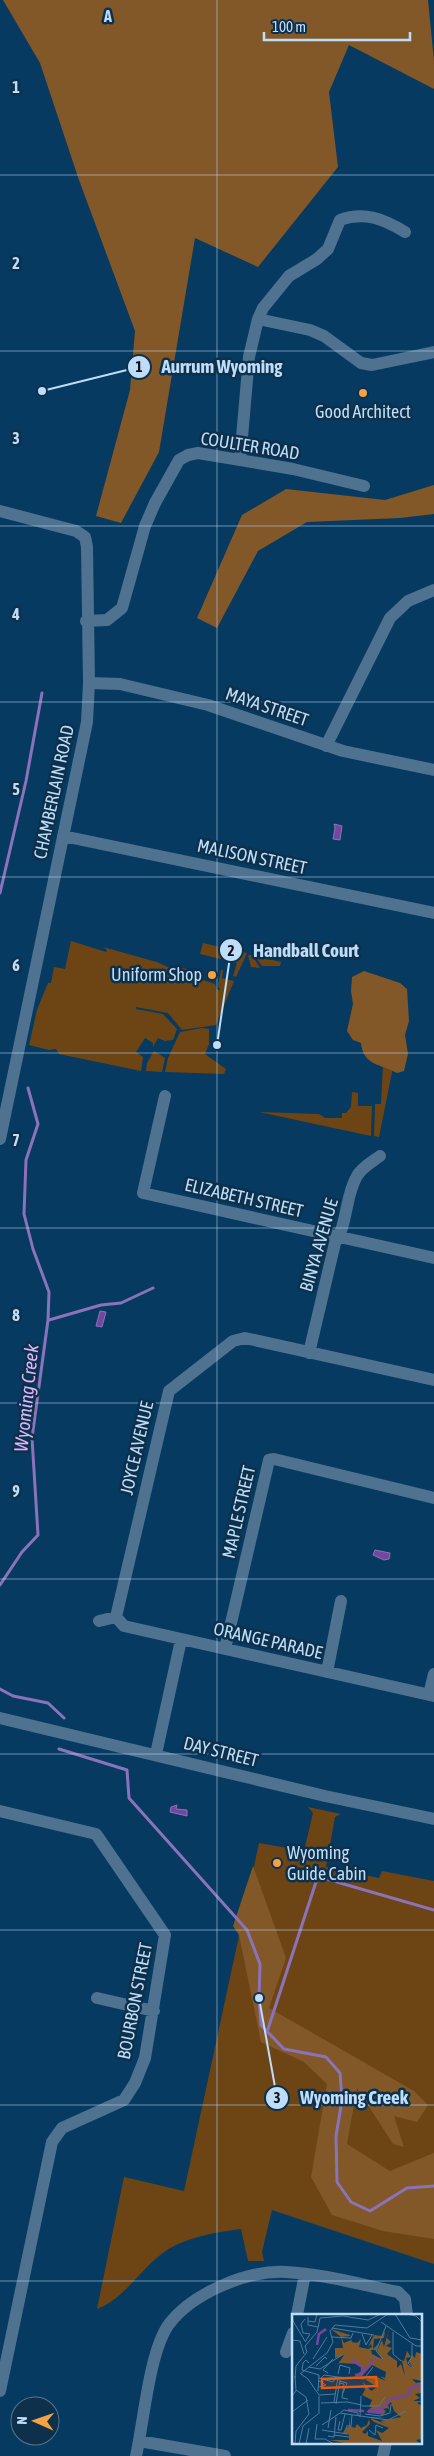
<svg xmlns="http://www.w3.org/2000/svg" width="434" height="2456" viewBox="0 0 434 2456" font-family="'Asap Condensed',sans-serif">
<rect width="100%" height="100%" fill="#063a60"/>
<path fill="#6d4514" d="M 71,941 L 106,952 L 107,950 L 103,947 L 157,962 L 181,973 L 182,968 L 203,972 L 203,980 L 215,984 L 217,990 L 220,990 L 218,985 L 221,970 L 223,970 L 222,978 L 234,981 L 216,1025 L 182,1030 L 168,1013 L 136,1007 L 136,1009 L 163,1014 L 177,1029 L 173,1040 L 165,1041 L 158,1038 L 153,1047 L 153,1043 L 145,1038 L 136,1052 L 143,1057 L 141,1071 L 59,1054 L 56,1049 L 49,1050 L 29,1045 L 37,1010 L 48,983 L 51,983 L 54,967 L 65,969 Z
M 203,943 L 247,953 L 236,977 L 233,976 L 237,963 L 200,954 Z
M 248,955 L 252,955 L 260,968 L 251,967 Z
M 255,956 L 281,962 L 280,966 L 262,966 Z
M 202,1028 L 209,1029 L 209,1044 L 205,1054 L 226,1069 L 224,1074 L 165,1072 L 168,1058 L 180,1032 Z
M 154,1051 L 165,1058 L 162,1072 L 146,1071 L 147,1063 Z
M 383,1064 L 393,1067 L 379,1137 L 374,1136 L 375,1104 L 381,1104 Z
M 352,1092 L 358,1093 L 358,1106 L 372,1106 L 371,1136 L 259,1112 L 319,1114 L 325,1118 L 342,1118 L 342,1113 L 346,1113 L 351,1107 Z
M 308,1807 L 341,1814 L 335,1817 L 326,1867 L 379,1878 L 382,1871 L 434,1881 L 434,2264 L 272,2210 L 262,2252 L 264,2261 L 248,2261 L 241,2229 C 218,2232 187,2237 167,2250 C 141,2267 126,2298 97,2309 L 124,2177 L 184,2191 L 259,1843 L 304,1851 L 313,1813 Z"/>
<path fill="#825828" d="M 3,0 L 428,0 L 434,61 L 434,89 L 349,45 L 329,92 L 338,167 L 258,267 L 195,238 L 159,452 L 121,523 L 96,516 L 130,390 L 135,331 L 79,180 L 40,63 Z
M 434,485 L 434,514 L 400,518 L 307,522 L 258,551 L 217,628 L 197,618 L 242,515 L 286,489 L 385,500 Z
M 364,971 L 400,983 L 407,989 L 409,1021 L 405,1035 L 408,1054 L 404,1071 L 397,1073 C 380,1064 363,1065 361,1043 L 353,1040 L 347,1031 L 353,1004 L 351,991 L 352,977 Z
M 253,1866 L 286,1958 L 269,2008 L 414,2091 L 428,2105 L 417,2122 L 394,2116 L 404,2147 L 393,2144 L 357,2088 L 347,2144 L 390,2171 L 434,2153 L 434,2239 L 383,2231 L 332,2215 L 311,2177 L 327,2084 L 304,2062 L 261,2042 L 239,1935 L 233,1926 Z"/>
<path fill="#75469e" stroke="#8b73ba" d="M 334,824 L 342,826 L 340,840 L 333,839 L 335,828 Z
M 100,1311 L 106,1312 L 102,1327 L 96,1326 Z
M 375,1550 L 390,1553 L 389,1559 L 384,1560 L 373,1555 Z
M 177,1805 L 176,1809 L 187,1810 L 187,1816 L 170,1812 L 171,1807 Z"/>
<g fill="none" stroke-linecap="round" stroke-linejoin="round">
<path stroke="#8b73ba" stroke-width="3" d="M 0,893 L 26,781 L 42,693
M 49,1320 L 101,1305 L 121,1303 L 153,1288
M 0,1585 L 22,1552 L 38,1535 L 32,1438 L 48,1320 L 49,1292 L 33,1249 L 24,1214 L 26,1160 L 38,1124 L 28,1088
M 0,1689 L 13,1696 L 48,1703 L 64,1718
M 59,1749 L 127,1770 L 129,1798 L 247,1930 L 260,1964 L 259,1998 L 261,2025 L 284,2049 L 326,2057 L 340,2073 L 342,2100 L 336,2136 L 337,2182 L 351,2202 L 370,2211 L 407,2188 L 434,2186
M 323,1878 L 434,1910
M 267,2032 L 316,1882"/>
<path stroke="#4f7291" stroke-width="12" d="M 258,319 L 310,330 L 324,336 L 361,363 L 372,365 L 434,352
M 240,460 L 249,357 L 258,319 L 263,308 L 289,276 L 317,259 L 328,249 L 340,220 C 364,211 384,219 405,232
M 0,511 L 76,531 L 85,537 L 87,547 L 89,683 L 87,722 L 0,1139
M 86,621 L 107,620 L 122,608 L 145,526 L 155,503 L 179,460 L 188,455 L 198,453 L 293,469 L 364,486
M 89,683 L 120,684 L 208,705 L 343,751 L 434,770
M 326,746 L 390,618 L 408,601 L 434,590
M 63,836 L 434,913
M 165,1096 L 143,1193 L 434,1258
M 309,1353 L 335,1243 C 348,1223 345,1196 357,1176 C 362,1167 372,1162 380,1156
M 116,1617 L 169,1391 L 233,1341 L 245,1338 L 434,1380
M 99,1621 L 116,1617 L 124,1626 L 434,1696
M 225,1649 L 269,1460 L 274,1459 L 434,1498
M 327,1672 L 341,1601
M 429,1695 L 434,1674
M 0,1718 L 325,1796 L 434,1819
M 156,1754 L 181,1640
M 0,1811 L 96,1834 L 165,1935 L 145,2058 L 135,2083 L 124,2100 L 62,2128 L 52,2142 L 0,2391
M 97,1998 L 154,2011
M 297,2315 L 305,2274
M 286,2352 L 293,2333
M 139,2441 L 225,2456
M 136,2456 C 144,2421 149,2352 169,2324 C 193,2293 247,2270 286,2272 C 324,2274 362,2285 398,2292 L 405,2299 L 407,2315
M 383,2456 L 386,2442"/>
</g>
<path fill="none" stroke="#beddfa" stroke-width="1" stroke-opacity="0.55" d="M 217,0 L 217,2456M 0,175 L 434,175M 0,351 L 434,351M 0,526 L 434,526M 0,702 L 434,702M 0,877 L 434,877M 0,1053 L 434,1053M 0,1228 L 434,1228M 0,1403 L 434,1403M 0,1579 L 434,1579M 0,1754 L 434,1754M 0,1930 L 434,1930M 0,2105 L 434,2105M 0,2281 L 434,2281"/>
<g fill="#f4a344" stroke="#0e304b" stroke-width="2">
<circle cx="363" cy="393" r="5"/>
<circle cx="212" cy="975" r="5"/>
<circle cx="277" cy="1863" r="5"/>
</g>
<g text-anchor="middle" stroke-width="5" stroke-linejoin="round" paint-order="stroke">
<g font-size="18" fill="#beddfa" stroke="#0e304b">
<text x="363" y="418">Good Architect</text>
<text x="202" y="981" text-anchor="end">Uniform Shop</text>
<text x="287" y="1859" text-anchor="start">Wyoming<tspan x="287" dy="21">Guide Cabin</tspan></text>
</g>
<g font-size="18" fill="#beddfa" stroke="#0e304b">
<text transform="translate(250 446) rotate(9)" y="6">COULTER ROAD</text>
<text transform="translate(267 707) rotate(19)" y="6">MAYA STREET</text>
<text transform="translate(54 792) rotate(-78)" y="6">CHAMBERLAIN ROAD</text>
<text transform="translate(252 857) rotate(12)" y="6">MALISON STREET</text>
<text transform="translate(244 1198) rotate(13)" y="6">ELIZABETH STREET</text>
<text transform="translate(319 1245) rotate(-74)" y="6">BINYA AVENUE</text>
<text transform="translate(137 1448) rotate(-77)" y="6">JOYCE AVENUE</text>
<text transform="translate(239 1512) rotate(-77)" y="6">MAPLE STREET</text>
<text transform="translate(268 1641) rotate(13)" y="6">ORANGE PARADE</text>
<text transform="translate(221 1752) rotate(14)" y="6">DAY STREET</text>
<text transform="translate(135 2001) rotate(-79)" y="6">BOURBON STREET</text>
</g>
<g font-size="19" font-style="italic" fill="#dab7fd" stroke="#0e304b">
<text transform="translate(26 1398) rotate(-84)" y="7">Wyoming Creek</text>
</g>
</g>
<g transform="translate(292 2314)">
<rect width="130" height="130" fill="#063a60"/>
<path d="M 39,15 L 58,21 L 60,28 L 65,29 L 69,25 L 67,33 L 76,35 L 80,33 L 79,30 L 76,33 L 82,21 L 90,22 L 93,17 L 92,24 L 82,25 L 81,35 L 87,29 L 84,36 L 79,36 L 80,40 L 90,45 L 85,37 L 90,26 L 92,33 L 97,15 L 95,24 L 99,28 L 94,32 L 100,34 L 95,40 L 105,47 L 105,54 L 109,50 L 113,62 L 110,47 L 107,45 L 112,47 L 115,37 L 119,43 L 114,44 L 116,51 L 122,54 L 117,48 L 120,41 L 123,44 L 124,38 L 130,40 L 130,67 L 120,65 L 124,69 L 130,68 L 130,79 L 123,80 L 128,84 L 121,87 L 130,87 L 125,89 L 130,92 L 130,125 L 124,126 L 129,130 L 57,130 L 38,126 L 57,126 L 57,121 L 51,119 L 54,113 L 57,113 L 57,101 L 58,112 L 63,114 L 65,110 L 69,114 L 75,111 L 77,105 L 78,110 L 70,118 L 73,120 L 76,117 L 76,122 L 90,127 L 84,116 L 90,119 L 97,114 L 82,108 L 79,105 L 79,103 L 95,103 L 79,104 L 93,110 L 88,107 L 109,103 L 102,97 L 99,88 L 96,91 L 98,97 L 96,94 L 91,95 L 94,97 L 91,101 L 74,98 L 80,93 L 77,93 L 80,86 L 70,81 L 73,76 L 71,68 L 79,77 L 85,73 L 73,65 L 85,63 L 94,67 L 88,62 L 93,64 L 94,58 L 80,51 L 70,62 L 62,63 L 69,57 L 69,53 L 64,50 L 49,49 L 46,50 L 45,52 L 44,53 L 52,41 L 43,44 L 43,34 L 51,34 L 49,23 L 52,29 L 59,26 L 58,22 L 49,23 Z" fill="#825828"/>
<path fill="none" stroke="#75469e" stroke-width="2.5" d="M 25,31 L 27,20 L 34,15M 60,46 L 70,53 L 70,59M 63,61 L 70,60 L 84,44M 56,96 L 72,97M 76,97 L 90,95 L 98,85 L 115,82 L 119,74 L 130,71M 76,98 L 92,98"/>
<path fill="none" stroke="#507b9e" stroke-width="1" d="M 0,0 L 1,7 L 13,27M 103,0 L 118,24 L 130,26M 114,0 L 124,2 L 130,8M 16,3 L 16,11 L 26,13M 16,7 L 23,8 L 25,0M 89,8 L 124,32 L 130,32M 40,14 L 82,21M 75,14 L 96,0M 101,18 L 101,40 L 109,47M 11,19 L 18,20 L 13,28M 11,19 L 9,10 L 13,5M 70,20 L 74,31 L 80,21M 40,23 L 59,24 L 61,19M 0,26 L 8,27 L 12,40M 120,30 L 120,43 L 116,49 L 122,54M 21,45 L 35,23M 91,45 L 84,37 L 94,12M 17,49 L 14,46 L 11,49 L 10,56 L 27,61 L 26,77M 24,52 L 33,43 L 35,45M 17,53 L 28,55 L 50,41M 36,59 L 31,56 L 41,45M 8,60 L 35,39 L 41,28 L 38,17 L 43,11 L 75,14M 9,60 L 16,65 L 27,81M 46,60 L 48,51 L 58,54 L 57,60M 46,63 L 72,65 L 81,53M 3,64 L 4,52 L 15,38 L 13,32 L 25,18 L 28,4 L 51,2 L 76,6 L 89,0M 27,64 L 41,68 L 44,63M 29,64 L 32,61 L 46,63M 48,67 L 55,69 L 51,79M 48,69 L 52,70 L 50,84 L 56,85M 27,73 L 34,71 L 27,67M 27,81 L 43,80M 0,82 L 4,77 L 3,62M 42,88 L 46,63M 29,89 L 55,88 L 70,91M 44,90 L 48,66M 70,92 L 87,92 L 93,83M 0,98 L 16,86M 49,98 L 52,96 L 66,99 L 66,102M 27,100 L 27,82M 73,100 L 88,102 L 98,99 L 99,90M 68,103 L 69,82M 48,107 L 46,116 L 49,116 L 53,100M 30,111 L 48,99 L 96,106 L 114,97M 54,112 L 59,112 L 60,101M 36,114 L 39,96M 30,116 L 55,120M 77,116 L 83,121 L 84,111 L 91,114M 42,121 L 57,123M 36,122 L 42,123 L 44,103M 23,125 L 33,125 L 42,130M 23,125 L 25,110M 3,130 L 4,117 L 17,100 L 14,83 L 4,76M 7,130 L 11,112 L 26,100M 14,130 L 17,114"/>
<path fill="#e8590c" fill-opacity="0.15" stroke="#e8590c" stroke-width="2.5" d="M 84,63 L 85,72 L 30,74 L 30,65 Z"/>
<rect width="130" height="130" fill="none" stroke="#beddfa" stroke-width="2.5"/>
</g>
<g font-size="16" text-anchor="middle" font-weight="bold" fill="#beddfa" stroke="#0e304b" stroke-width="5" stroke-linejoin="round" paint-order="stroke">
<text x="108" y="22">A</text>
<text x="16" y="93">1</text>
<text x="16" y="269">2</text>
<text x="16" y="444">3</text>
<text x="16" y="620">4</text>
<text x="16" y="795">5</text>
<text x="16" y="971">6</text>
<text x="16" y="1146">7</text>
<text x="16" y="1321">8</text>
<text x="16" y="1497">9</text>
</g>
<path fill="none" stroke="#beddfa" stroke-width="2" d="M42 391L139 367M217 1045L231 950M259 1998L277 2098"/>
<g fill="#beddfa" stroke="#0e304b" stroke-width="2">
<circle cx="42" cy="391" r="5"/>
<circle cx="217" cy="1045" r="5"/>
<circle cx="259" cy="1998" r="5"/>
<circle cx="139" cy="367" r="12"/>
<circle cx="231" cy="950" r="12"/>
<circle cx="277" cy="2098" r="12"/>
</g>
<g font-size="15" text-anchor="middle" font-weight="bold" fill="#111">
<text x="139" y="372">1</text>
<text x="231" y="956">2</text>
<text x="277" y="2103">3</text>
</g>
<g font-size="19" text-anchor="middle" font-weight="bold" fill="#beddfa" stroke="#0e304b" stroke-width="5" stroke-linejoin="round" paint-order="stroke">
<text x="222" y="373">Aurrum Wyoming</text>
<text x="306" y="957">Handball Court</text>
<text x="354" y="2104">Wyoming Creek</text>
</g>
<g transform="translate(35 2421) rotate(272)"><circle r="24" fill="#0e304b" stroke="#547591"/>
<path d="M0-4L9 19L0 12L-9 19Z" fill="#f4a344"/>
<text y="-8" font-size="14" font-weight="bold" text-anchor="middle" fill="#beddfa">N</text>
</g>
<path d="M264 32v8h146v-8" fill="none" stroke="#beddfa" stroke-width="2.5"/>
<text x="272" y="32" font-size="15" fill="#beddfa" stroke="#0e304b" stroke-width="4" paint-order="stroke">100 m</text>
</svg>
